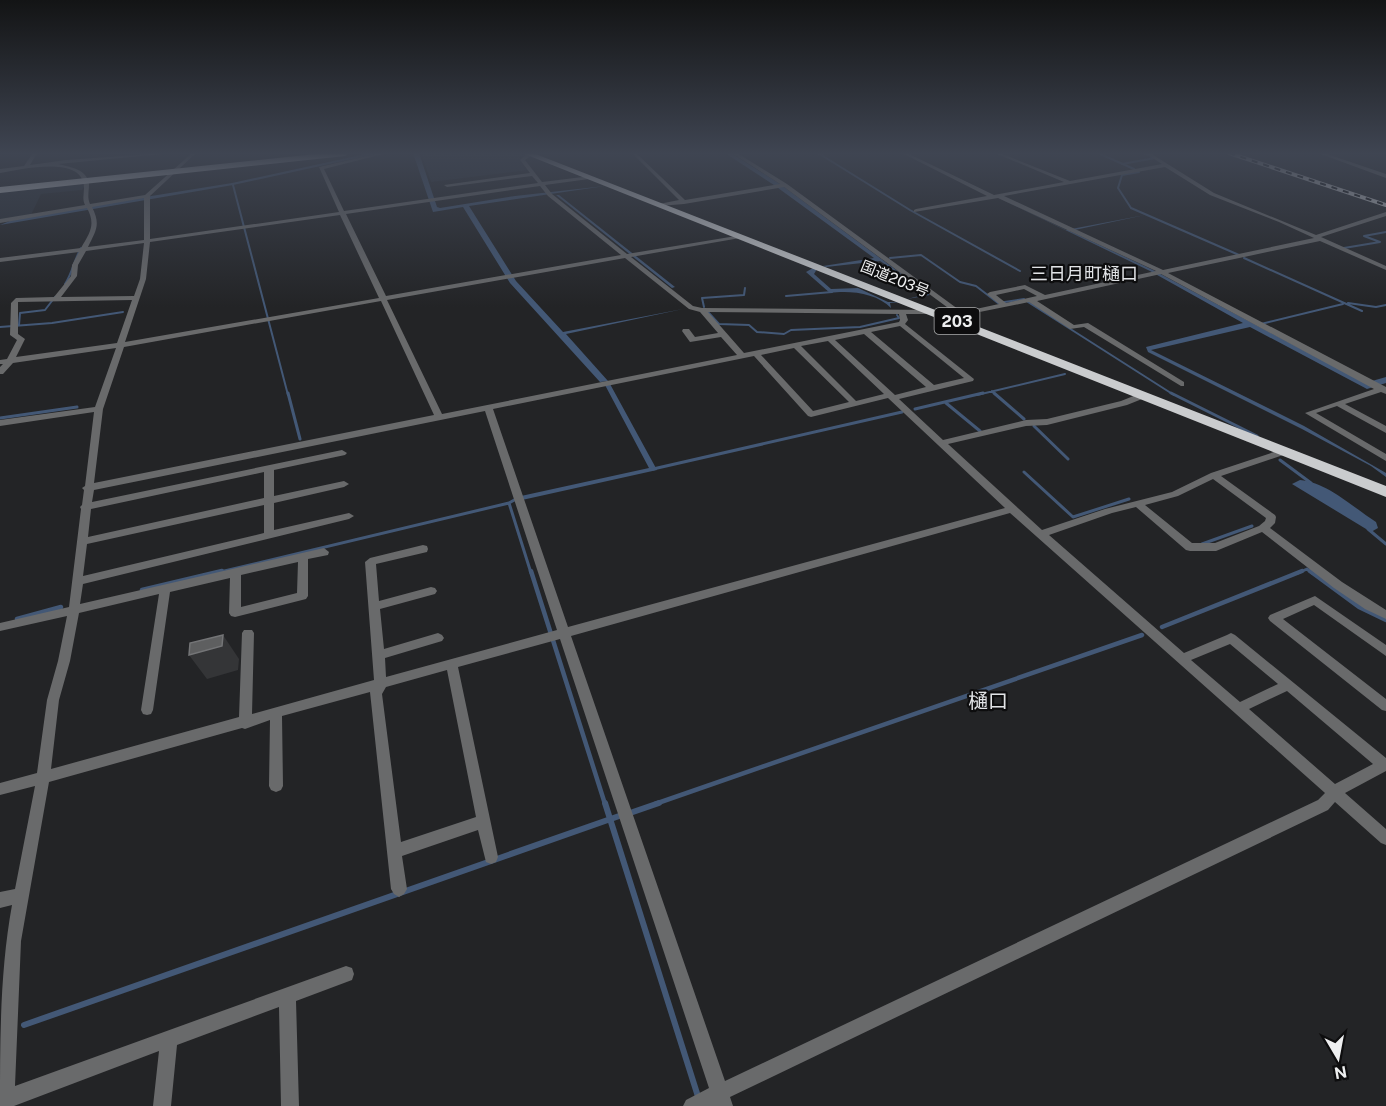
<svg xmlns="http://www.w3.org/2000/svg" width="1386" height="1106" viewBox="0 0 1386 1106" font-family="'Public Sans','Noto Sans JP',sans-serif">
<rect width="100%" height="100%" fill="#232426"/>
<path fill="#2a2f36" d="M 421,153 L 520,153 L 526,155 L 520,158 L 520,160 L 527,170 L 431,182 Z
M 83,183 L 85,186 L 82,190 L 41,194 L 31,215 L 0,221 L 0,192 Z"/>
<path fill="#435876" d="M 370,153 L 380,153 L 233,185 L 0,225 L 12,220 L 83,207 L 232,183 Z
M 413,153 L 419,153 L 437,207 L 440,208 L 515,196 L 605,186 L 469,206 L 516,281 L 563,332 L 683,309 L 566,334 L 608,381 L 600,382 L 510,283 L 463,207 L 433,212 Z
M 725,153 L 731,153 L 780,184 L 930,295 L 907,299 L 927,294 L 915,284 L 913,285 L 916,288 L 915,290 L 904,287 L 903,286 L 911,282 L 880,261 L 826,267 L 823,266 L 874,258 L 774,185 Z
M 906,153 L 1066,230 L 1145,215 L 1070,231 L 1153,270 L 1365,383 L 1386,377 L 1386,383 L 1367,389 L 1250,327 L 1151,350 L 1304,426 L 1386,473 L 1386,477 L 1371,466 L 1302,429 L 1148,352 L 1146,347 L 1243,323 L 1150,271 Z
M 556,195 L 559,195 L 675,287 L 672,288 Z
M 813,268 L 817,269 L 814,274 L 831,289 L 858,288 L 888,302 L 900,302 L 890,303 L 891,308 C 877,293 849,290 830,293 L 806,272 Z
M 610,384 L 657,470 L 522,500 L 521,496 L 649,468 L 605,385 Z
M 1300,480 C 1327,482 1354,508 1376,522 L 1378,528 L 1371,532 L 1292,484 Z"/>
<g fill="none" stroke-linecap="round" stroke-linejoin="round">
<path stroke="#435876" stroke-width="2" d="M 818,153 L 910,210 L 1020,271
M 1098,153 L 1134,169
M 1122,164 L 1155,158 L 1144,153
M 1139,172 L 1122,175 L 1118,188 L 1131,208 L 1239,255
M 233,185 L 288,395
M 1344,248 L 1380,242 L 1364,236 L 1386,232
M 890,258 L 921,255 L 960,282 L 976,286 L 998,303 L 1024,299
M 1244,258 L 1362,311
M 65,284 C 72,274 74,260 81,248
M 786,296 L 832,292
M 1028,302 L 1174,395
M 1348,303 L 1376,307 L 1386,305
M 704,307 L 702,298 L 744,295 L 745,288
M 708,312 L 719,324 L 749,325 L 757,332 L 784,334 L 791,330 L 860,327 L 899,318 L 897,315
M 1261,324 L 1343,304
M 19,325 L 20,313 L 45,310 L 55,297
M 0,327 L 52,323 L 123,312
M 992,391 L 996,395
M 977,395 L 1065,374"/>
<path stroke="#435876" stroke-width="3" d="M 288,393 L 300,439
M 994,393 L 1024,419
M 1171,393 L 1257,436
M 946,403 L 980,431
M 915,409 L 983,393
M 0,418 L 77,407
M 1034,426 L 1068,459
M 1280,460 L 1311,483
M 653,469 L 902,412
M 1024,472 L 1073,517 L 1129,499
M 516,499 L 509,503 L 531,573
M 1368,529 L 1386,544
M 1202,544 L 1252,526
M 216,573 L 509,503
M 1298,573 L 1307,569 L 1312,573"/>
<path stroke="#435876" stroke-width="4.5" d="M 531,571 L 605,804
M 1310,571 L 1359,607 L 1386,620
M 142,590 L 222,571
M 17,619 L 61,607
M 1162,627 L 1302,571
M 655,804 L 1142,635"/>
<path stroke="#435876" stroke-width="6" d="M 605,803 L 701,1106
M 630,813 L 659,803
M 24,1025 L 622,815"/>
<path fill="#696a6b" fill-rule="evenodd" d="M 33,153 L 37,153 L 30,165 L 66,160 L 164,153 L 162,154 L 58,164 C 70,167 87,169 89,184 C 89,192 87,197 90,204 L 145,195 L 192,153 L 196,153 L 150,196 L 150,239 L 339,212 L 319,167 L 380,153 L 387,153 L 324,169 L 344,211 L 538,183 L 532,176 L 447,187 L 444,185 L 530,173 L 520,160 L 528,153 L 532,153 L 532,155 L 525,160 L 542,182 L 591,176 L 589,179 L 545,185 L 552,194 L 627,254 L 742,235 L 742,237 L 740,238 L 631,257 L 693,306 L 702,308 L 937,310 L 937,314 L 906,314 L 908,320 L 905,324 L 974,379 L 973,381 L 899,399 L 943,440 L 1026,420 L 1047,419 L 1121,401 L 1141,393 L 1147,393 L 1147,397 L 1127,405 L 1047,425 L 1026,426 L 948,444 L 1042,530 L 1105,509 L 1172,492 L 1211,473 L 1283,449 L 1289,449 L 1291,451 L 1289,453 L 1221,476 L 1275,515 L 1276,517 L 1275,523 L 1270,528 L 1342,582 L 1386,610 L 1386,619 L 1365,609 L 1334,588 L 1262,532 L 1216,551 L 1190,551 L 1186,550 L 1136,507 L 1112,513 L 1049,535 L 1184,653 L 1227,635 L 1231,633 L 1235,635 L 1386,758 L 1386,771 L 1345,793 L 1386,829 L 1386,845 L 1381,843 L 1335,802 L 1328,810 L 730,1097 L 733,1106 L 683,1106 L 686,1100 L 709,1088 L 560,639 L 458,667 L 498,857 L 496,862 L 491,864 L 486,862 L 478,830 L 402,856 L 407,889 L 404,894 L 399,897 L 394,894 L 391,889 L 370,692 L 282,716 L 283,786 L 281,790 L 276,792 L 271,790 L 269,786 L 270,720 L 245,729 L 242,728 L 49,782 L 21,941 L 15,1086 L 346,966 L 352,968 L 354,974 L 352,980 L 296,1001 L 299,1106 L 281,1106 L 279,1007 L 177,1045 L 171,1106 L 153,1106 L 159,1051 L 14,1106 L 0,1106 C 0,1039 0,971 12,905 L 0,908 L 0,892 L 15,889 L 35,786 L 0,795 L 0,783 L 37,773 L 47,700 L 58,661 L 67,616 L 0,631 L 0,623 L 69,607 L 81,509 L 80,507 L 82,505 L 84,490 L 82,488 L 85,486 L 94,412 L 0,426 L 0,420 L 95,407 L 116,348 L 13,363 L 3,374 L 0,374 L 0,367 L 3,364 L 0,364 L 0,360 L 7,359 L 17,340 L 10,335 L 11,303 L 16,298 L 54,297 L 71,276 L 72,265 L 79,252 L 0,262 L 0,258 L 81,248 C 90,232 96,225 87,208 L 0,223 L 0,219 L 85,205 C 81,197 86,190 83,182 C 76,156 19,170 0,173 L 0,169 L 24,166 ZM 540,186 L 548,196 L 621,255 L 386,296 L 346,214 ZM 144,198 L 144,240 L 88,247 C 96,230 101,225 92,207 ZM 340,215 L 379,298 L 125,342 L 146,279 L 150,242 ZM 144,243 L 140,279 L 134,296 L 61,297 L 77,276 L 78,265 L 86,251 ZM 625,258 L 689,309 L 700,312 L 718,333 L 695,337 L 689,329 L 683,329 L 682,331 L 690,342 L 721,337 L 737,355 L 442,414 L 387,300 ZM 132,300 L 117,343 L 16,357 L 25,339 L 18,334 L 18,302 ZM 381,301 L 434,415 L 94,483 L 103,409 L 124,347 ZM 708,312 L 899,314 L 900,320 L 899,322 L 744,353 ZM 900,326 L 964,378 L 934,385 L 871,332 ZM 864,334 L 926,387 L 895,395 L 835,340 ZM 828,341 L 884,394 L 856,401 L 801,346 ZM 794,348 L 849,402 L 813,411 L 761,355 ZM 754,356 L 808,416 L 811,417 L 888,398 L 1005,508 L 568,627 L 493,409 ZM 485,411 L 557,630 L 386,677 L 385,658 L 442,641 L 444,638 L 442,635 L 438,633 L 384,649 L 380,609 L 435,594 L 437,591 L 435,588 L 431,587 L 379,601 L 376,564 L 427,552 L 428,549 L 427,546 L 423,545 L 370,558 L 365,562 L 374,680 L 252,714 L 254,633 L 252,630 L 244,630 L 242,633 L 239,717 L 51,769 L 59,700 L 70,661 L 79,613 L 159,594 L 141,710 L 143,714 L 147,715 L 151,714 L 153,710 L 170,592 L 230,578 L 229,613 L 231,616 L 235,617 L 306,599 L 308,596 L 308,559 L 328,555 L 329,552 L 324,548 L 80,604 L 83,584 L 349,519 L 354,516 L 349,513 L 274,530 L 274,503 L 344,487 L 349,484 L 344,481 L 274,496 L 274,470 L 345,455 L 347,453 L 342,450 L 92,502 L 94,490 ZM 264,472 L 264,498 L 88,537 L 91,509 ZM 1213,479 L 1266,518 L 1265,521 L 1259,526 L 1215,543 L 1192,543 L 1145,505 L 1178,496 ZM 264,505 L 264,533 L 83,576 L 87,544 ZM 1010,513 L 1325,793 L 1318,800 L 725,1081 L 571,636 ZM 298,562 L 297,593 L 241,607 L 241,575 ZM 1230,644 L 1278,684 L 1240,702 L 1191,660 ZM 447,670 L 476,817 L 401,842 L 382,694 L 386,687 ZM 1287,691 L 1373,764 L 1335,784 L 1249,709 Z
M 632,153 L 636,153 L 685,200 L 780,184 L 732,153 L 737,153 L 787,184 L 962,312 L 999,304 L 988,295 L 987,294 L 990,292 L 1025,285 L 1045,295 L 1156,271 L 998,198 L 914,212 L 914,210 L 916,209 L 987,196 L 902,153 L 907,153 L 994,195 L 1064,182 L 995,153 L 1000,153 L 1070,181 L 1162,164 L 1145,153 L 1150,153 L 1214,193 L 1316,235 L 1386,212 L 1386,216 L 1321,237 L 1386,266 L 1386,270 L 1320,241 L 1168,273 L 1386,387 L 1386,394 L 1381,392 L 1345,404 L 1386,426 L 1386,433 L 1337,406 L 1316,413 L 1386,454 L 1386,461 L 1305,413 L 1374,389 L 1161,274 L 1037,301 L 1074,325 L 1088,323 L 1184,382 L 1184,386 L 1181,386 L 1084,327 L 1070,329 L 1029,302 L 945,319 L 945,315 L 955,313 L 784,187 L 684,204 L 659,206 L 659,204 L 679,200 ZM 1165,167 L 1210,195 L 1279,222 L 1314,238 L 1163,270 L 1004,196 ZM 1024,289 L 1037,296 L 1006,303 L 996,295 Z
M 1318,153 L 1324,153 L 1386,174 L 1386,178 Z
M 1315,596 L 1386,645 L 1386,656 L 1314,605 L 1283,619 L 1386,699 L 1386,711 L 1382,710 L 1270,621 L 1268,618 L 1270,615 Z"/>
<path fill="#caccce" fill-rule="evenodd" d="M 325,153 L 349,153 L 345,156 L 0,193 L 0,187 Z
M 522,153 L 533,153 L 1386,486 L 1386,497 Z"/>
<defs>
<path id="rail" d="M 1229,153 L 1386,205"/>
</defs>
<use href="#rail" stroke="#c9cacc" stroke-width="4"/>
<use href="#rail" stroke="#0d0d0e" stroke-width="2" stroke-dasharray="6" stroke-linecap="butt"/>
</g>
<path fill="#343537" d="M 223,635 L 239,659 L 238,670 L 207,679 L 189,655 Z"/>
<path fill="#5e5f60" stroke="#747577" stroke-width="1.5" d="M 223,635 L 222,646 L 189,655 L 190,643 Z"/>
<linearGradient id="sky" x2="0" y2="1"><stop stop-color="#131415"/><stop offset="0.5" stop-color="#3f4552"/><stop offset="1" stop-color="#3f4552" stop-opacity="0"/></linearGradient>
<rect width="1386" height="307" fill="url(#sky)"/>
<g text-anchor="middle" stroke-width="4.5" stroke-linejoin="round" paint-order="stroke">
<g font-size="15" fill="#eeeff0" stroke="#0d0d0e">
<text transform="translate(895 279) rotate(22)" y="5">国道203号</text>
</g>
<rect fill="#0d0d0e" stroke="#aaabac" stroke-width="1.5" x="934.5" y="308" width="45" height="26" rx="4.5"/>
<g font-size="16" font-weight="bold" fill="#eeeff0">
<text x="957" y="327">203</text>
</g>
<g font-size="18" fill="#e1e3e6" stroke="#0d0d0e">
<text x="1084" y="280">三日月町樋口</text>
</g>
<g font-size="20" fill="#e1e3e6" stroke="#0d0d0e">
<text x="988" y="708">樋口</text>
</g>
</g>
<g transform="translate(1338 1058) rotate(170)" stroke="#0d0d0e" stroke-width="4.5" paint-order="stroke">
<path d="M0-4.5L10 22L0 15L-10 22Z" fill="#eeeff0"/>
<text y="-9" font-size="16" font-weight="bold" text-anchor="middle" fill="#eeeff0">N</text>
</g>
</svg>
